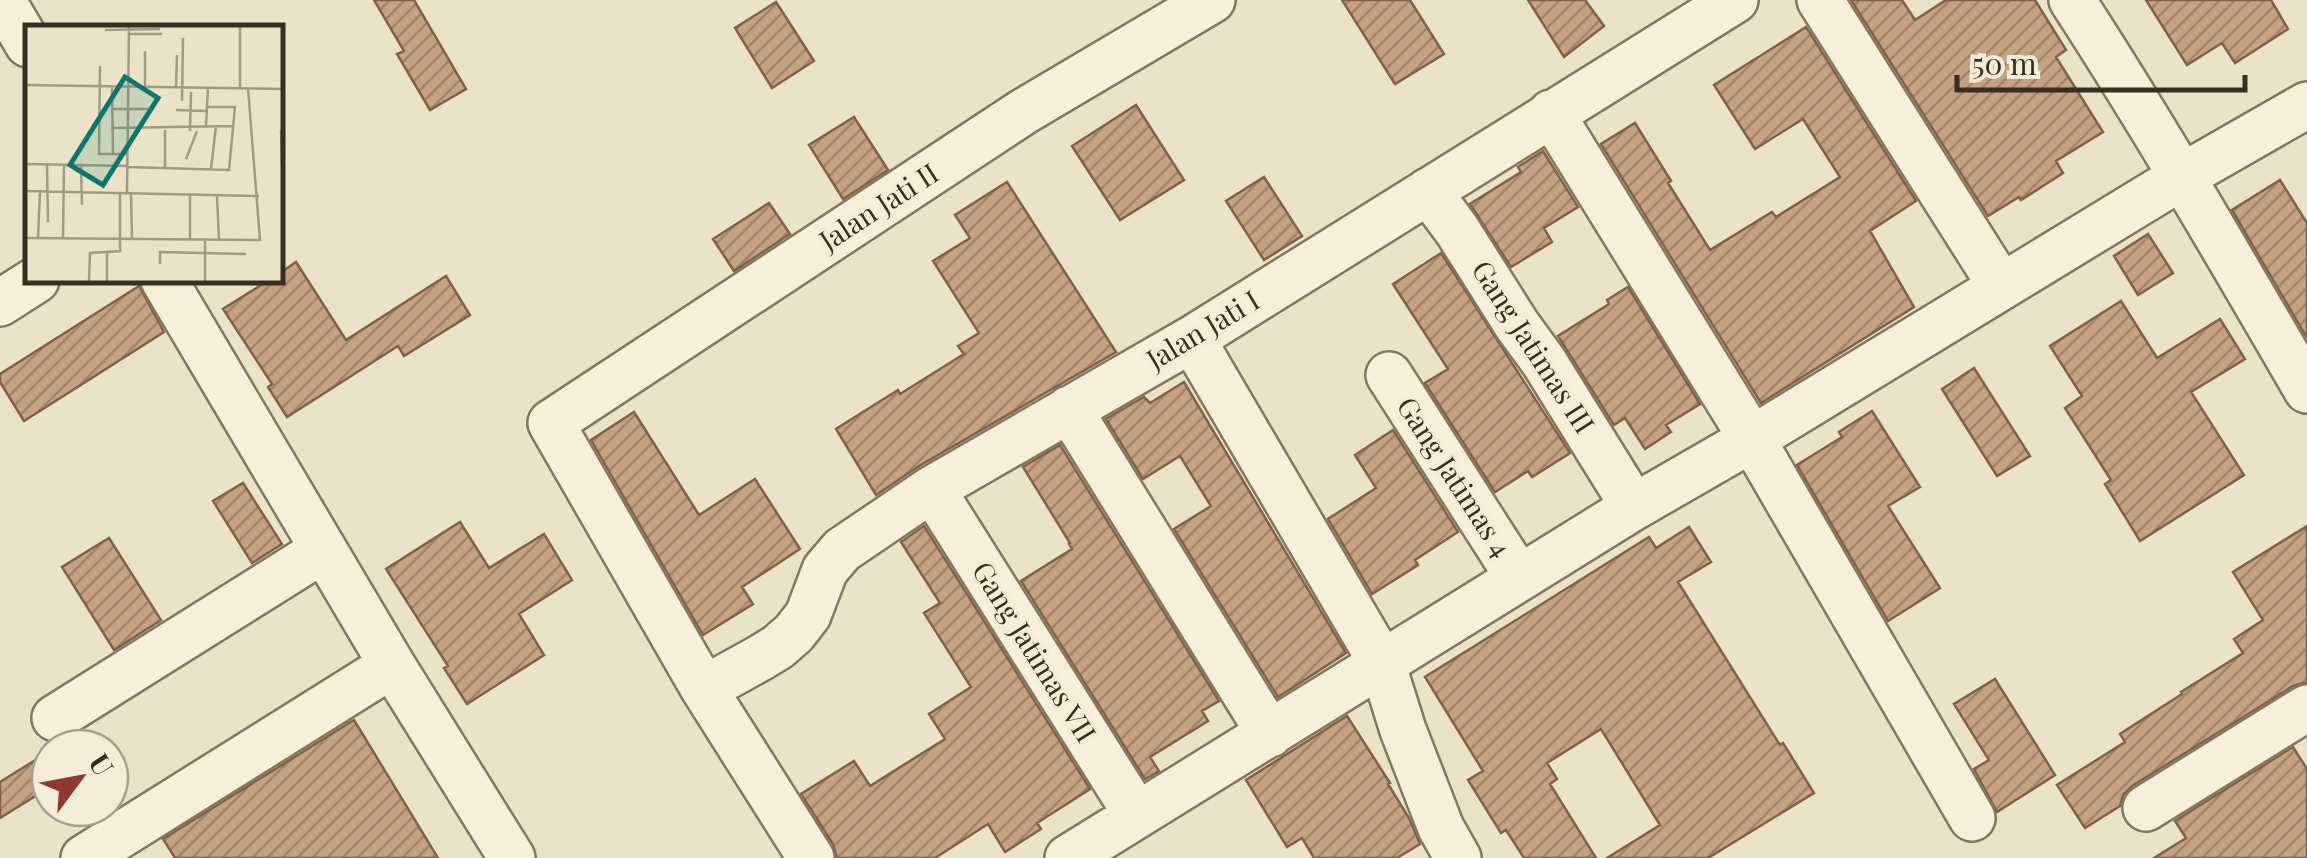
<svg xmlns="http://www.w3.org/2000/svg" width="2307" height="858" viewBox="0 0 2307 858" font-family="'Playfair Display',serif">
<defs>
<pattern id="building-hatch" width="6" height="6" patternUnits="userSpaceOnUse" patternTransform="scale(2.5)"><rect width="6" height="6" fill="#c5a282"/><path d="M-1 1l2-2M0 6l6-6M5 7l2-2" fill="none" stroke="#a1846a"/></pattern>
</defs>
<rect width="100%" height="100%" fill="#eae3c8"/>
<path fill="url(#building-hatch)" stroke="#826247" stroke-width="2.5" d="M 374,0 L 414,0 L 466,89 L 430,110 L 397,54 L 404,51 Z
M 1342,0 L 1410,0 L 1444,54 L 1395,84 Z
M 1528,0 L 1585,0 L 1604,26 L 1564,57 Z
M 1851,0 L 1902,0 L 1915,20 L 1946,0 L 2035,0 L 2066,50 L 2056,57 L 2103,132 L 2056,161 L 2063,173 L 2021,200 L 2019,197 L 1988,216 Z
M 2146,0 L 2271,0 L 2288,29 L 2235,63 L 2222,43 L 2187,65 Z
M 776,2 L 814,61 L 772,88 L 735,28 Z
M 1806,27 L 1916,201 L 1870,231 L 1914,307 L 1761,403 L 1601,144 L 1635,123 L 1671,181 L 1668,183 L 1710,250 L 1772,212 L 1776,217 L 1840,177 L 1803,119 L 1755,149 L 1714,85 Z
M 1136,105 L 1184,180 L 1120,220 L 1072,146 Z
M 854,117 L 888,170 L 843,199 L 809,145 Z
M 1543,151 L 1578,207 L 1544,228 L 1552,242 L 1511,267 L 1470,204 L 1521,172 L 1518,167 Z
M 1264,177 L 1302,236 L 1264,260 L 1226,201 Z
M 2280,180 L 2307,223 L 2307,338 L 2232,210 Z
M 1007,182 L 1116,352 L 919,466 L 876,495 L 836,429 L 898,390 L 900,394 L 964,354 L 958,346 L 979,333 L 933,261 L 970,238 L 955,215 Z
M 769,203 L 790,234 L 734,271 L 713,239 Z
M 2148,234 L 2173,273 L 2138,295 L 2114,256 Z
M 1441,253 L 1570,453 L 1532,477 L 1528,471 L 1495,492 L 1425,383 L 1448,369 L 1393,284 Z
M 296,262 L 346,340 L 446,276 L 470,315 L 404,356 L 398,346 L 287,417 L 268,387 L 272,384 L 223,309 L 269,280 L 280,280 L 280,273 Z
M 139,286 L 164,332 L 24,421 L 0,382 L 0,374 Z
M 1628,287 L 1700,404 L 1666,425 L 1671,432 L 1645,449 L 1625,418 L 1614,425 L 1558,336 L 1609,304 L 1607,300 Z
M 2121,301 L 2157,358 L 2220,319 L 2245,359 L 2191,392 L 2244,475 L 2140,541 L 2105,484 L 2111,480 L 2065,408 L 2082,396 L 2050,346 Z
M 1974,368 L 2030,456 L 1997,476 L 1942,389 Z
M 1184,382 L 1346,653 L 1278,697 L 1174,529 L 1211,506 L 1180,456 L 1143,479 L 1106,419 L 1144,397 L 1150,403 Z
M 1872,411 L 1920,487 L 1888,506 L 1940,588 L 1888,621 L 1797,465 L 1842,437 L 1839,432 Z
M 634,412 L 699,515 L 755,479 L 800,549 L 742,587 L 753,604 L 703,635 L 591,440 Z
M 1393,430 L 1458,532 L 1415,560 L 1418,565 L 1372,594 L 1328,519 L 1376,488 L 1355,455 Z
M 1060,445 L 1219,701 L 1202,711 L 1208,721 L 1150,757 L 1159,771 L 1145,779 L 1021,581 L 1072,549 L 1069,544 L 1070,543 L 1023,467 Z
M 243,483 L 282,544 L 252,563 L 213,501 Z
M 460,522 L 489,568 L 544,534 L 572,580 L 519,614 L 544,655 L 467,704 L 444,668 L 448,666 L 386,569 Z
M 924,526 L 1090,789 L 1037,823 L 1041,829 L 1005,852 L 988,824 L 935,858 L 837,858 L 833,844 L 801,794 L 854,761 L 870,786 L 945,739 L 929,714 L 971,687 L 924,613 L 940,603 L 901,542 Z
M 2307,526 L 2307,682 L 2293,686 L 2132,786 L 2123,795 L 2120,806 L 2085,828 L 2057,785 L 2125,742 L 2120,734 L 2182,694 L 2181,692 L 2243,653 L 2234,639 L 2263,620 L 2233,572 Z
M 1689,527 L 1711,562 L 1678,582 L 1780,745 L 1783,743 L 1814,793 L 1708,858 L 1607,858 L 1660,825 L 1601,729 L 1547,763 L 1557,779 L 1550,784 L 1596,858 L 1524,858 L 1506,830 L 1501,833 L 1468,780 L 1483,771 L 1425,677 L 1649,537 L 1656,548 Z
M 109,538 L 161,620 L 114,650 L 62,567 Z
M 1995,679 L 2055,775 L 1997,812 L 1974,769 L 1989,760 L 1954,704 Z
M 1347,716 L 1390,783 L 1388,784 L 1409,818 L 1420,844 L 1397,858 L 1314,858 L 1302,838 L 1287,847 L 1246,780 Z
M 354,720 L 438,858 L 175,858 L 163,839 Z
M 2293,747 L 2307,769 L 2307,858 L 2154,858 L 2186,838 L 2175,821 Z
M 50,751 L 50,787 L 0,818 L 0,782 Z"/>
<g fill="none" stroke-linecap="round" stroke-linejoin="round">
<defs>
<path id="minor" d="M 2,0 L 28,44
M 1820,0 L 2001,286
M 2072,0 C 2155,128 2231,259 2307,390
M 1551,113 L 1752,439 L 1972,818
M 1428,191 L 1457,230 L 1517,325 L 1544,362 L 1634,507
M 164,280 L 392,665 L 512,858
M 0,303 L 36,280
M 1192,339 L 1382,663 L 1403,730 L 1441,828 L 1458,858
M 1389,375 L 1519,578
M 1069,409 L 1270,734
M 932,489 L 1137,815
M 704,689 L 760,658 L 778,647 L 794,633 L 808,615 L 825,570 L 842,550 L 932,489 L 1192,339 L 1735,0
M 55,718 L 323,550
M 2146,808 L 2307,708
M 84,858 L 392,665
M 811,858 L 704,689 L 551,423 L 1023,112 L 1212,0
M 1068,858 L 1634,507 L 1752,439 L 2183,176 L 2307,105"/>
</defs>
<use href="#minor" stroke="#85765f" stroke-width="50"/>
<use href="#minor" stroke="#f6f0db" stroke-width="45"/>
</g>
<g text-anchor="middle" stroke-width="8" stroke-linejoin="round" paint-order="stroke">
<g font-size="28" fill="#372d21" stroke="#f3ecd7">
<text transform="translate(879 207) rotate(-33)" y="10">Jalan Jati II</text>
<text transform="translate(1203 330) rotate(-31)" y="10">Jalan Jati I</text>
<text transform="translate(1533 347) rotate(57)" y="10">Gang Jatimas III</text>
<text transform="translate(1454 477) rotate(57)" y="10">Gang Jatimas 4</text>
<text transform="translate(1034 652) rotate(58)" y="10">Gang Jatimas VII</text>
</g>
</g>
<g transform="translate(25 25)">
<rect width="258" height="258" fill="#eae3c8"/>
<path fill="none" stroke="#a29a85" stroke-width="2.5" d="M 80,5 L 135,4M 104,9 L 137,9M 120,26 L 120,62M 75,41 L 74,129 L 103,129M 0,60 L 257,64M 87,61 L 88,129M 151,62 L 152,30M 215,63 L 215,1M 157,76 L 158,13M 86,84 L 123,84M 151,85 L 181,86M 181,101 L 183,63M 86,103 L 209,101M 140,105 L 140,143M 256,105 L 257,140M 165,106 L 166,67M 161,134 L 172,106M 0,139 L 103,141M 22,139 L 23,197M 56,141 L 57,180M 103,142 L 204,145 L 210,82 L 181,82M 186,144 L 191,101M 0,166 L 234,171M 102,169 L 104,1M 106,169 L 107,213M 192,171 L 194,215M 0,213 L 235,215 L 223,63M 13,213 L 15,167M 38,213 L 39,140M 165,215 L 165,171M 135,239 L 135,227 L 221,229M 64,257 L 65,228 L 95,226 L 95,168M 82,257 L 82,226M 180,257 L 180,215"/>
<path fill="#0f766e" fill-opacity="0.15" stroke="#0f766e" stroke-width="5" d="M 100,52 L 133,73 L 78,160 L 45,140 Z"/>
<rect width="258" height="258" fill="none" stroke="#372d21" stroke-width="5"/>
</g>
<g transform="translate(80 778) rotate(58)"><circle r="48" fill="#f3ecd7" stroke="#a8a08e" stroke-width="2.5"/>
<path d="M0-8L18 38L0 25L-18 38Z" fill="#8e3a34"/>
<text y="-15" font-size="28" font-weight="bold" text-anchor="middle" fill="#372d21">U</text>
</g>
<path d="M1957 75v15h288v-15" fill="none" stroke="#372d21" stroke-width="5"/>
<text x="1972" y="75" font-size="30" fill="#372d21" stroke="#f3ecd7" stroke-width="8" paint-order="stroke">50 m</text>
</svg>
